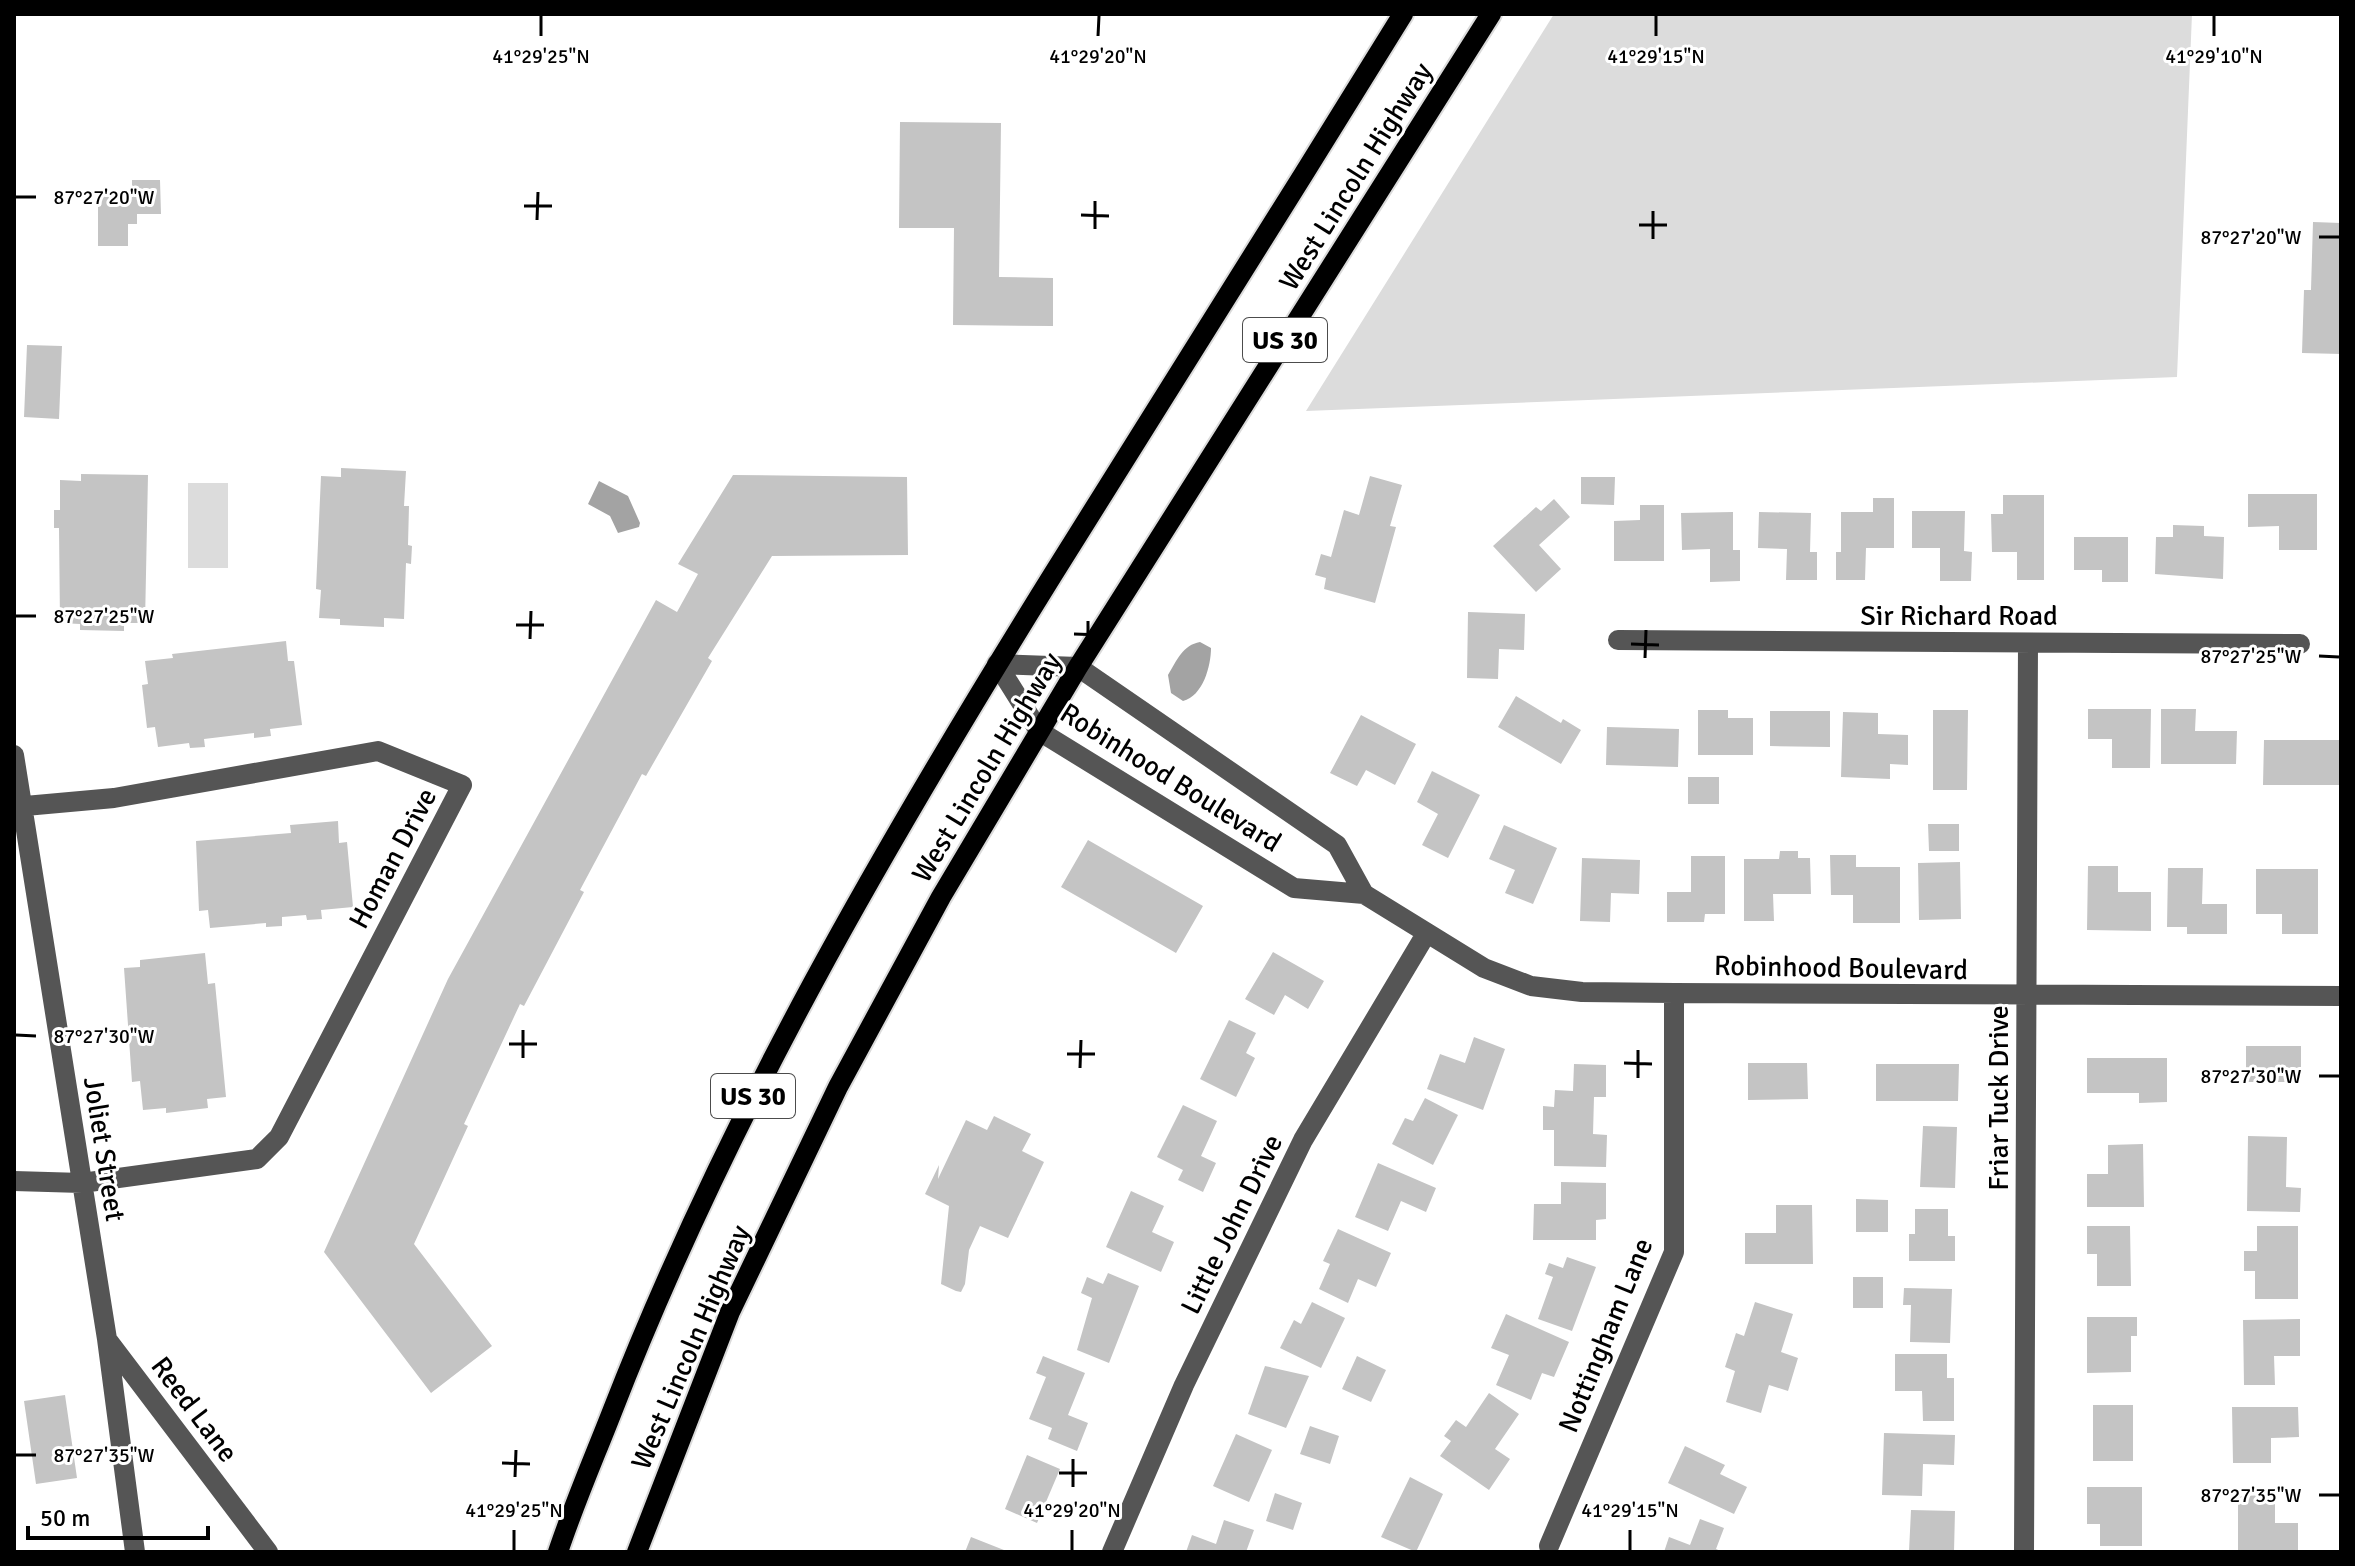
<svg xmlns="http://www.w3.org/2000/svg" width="2355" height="1566" viewBox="0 0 2355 1566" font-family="Signika,sans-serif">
<rect width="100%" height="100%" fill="#fff"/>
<path fill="#dcdcdc" d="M 1554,14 L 2192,14 L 2177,377 L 1306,411 Z
M 188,483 L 228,483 L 228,568 L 188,568 Z"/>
<path fill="#a3a3a3" d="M 599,481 L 628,496 L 640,523 L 639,527 L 618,533 L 610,516 L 588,504 Z
M 1200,642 L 1211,648 C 1211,666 1203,696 1183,701 L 1171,693 L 1168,675 C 1177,660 1183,645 1200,642 Z"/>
<path fill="#c4c4c4" d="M 900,122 L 1001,123 L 999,277 L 1053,278 L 1053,326 L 953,325 L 954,228 L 899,228 Z
M 132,180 L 160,180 L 161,214 L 137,214 L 137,224 L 128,224 L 128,246 L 98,246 L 98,195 L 132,194 Z
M 2313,222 L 2341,223 L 2341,354 L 2302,353 L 2304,290 L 2311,290 Z
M 27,345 L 62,346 L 59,419 L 24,417 Z
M 341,468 L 406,471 L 404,506 L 409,506 L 408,545 L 412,546 L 411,564 L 406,563 L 404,619 L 384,618 L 384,627 L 340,625 L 340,619 L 319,618 L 321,590 L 316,589 L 321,476 L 341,477 Z
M 81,474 L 148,475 L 145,623 L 124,623 L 124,631 L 80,630 L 80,624 L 60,623 L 59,528 L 54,528 L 54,510 L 60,510 L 60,480 L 81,481 Z
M 733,475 L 907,477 L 908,555 L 772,556 L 708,658 L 712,661 L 646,776 L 642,774 L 580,890 L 584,892 L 524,1006 L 520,1004 L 464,1124 L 468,1126 L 414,1244 L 492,1346 L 431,1393 L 324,1252 L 448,979 L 656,600 L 677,612 L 698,574 L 678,564 Z
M 1370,476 L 1402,485 L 1390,526 L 1396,527 L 1375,603 L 1324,589 L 1326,578 L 1315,575 L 1321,554 L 1331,557 L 1344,510 L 1359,515 Z
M 1581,477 L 1615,477 L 1614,505 L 1581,504 Z
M 2248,494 L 2317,494 L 2317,550 L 2279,550 L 2279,526 L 2248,527 Z
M 2003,495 L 2044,495 L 2044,580 L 2017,580 L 2017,552 L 1992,552 L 1991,514 L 2003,514 Z
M 1873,498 L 1894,498 L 1894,548 L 1866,548 L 1865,580 L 1836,580 L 1836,552 L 1841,552 L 1841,512 L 1873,512 Z
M 1554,499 L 1570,517 L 1539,545 L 1561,569 L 1536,592 L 1493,546 L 1536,507 L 1541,511 Z
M 1640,505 L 1664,505 L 1664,561 L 1614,561 L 1614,521 L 1640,520 Z
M 1912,511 L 1965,511 L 1964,551 L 1972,552 L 1971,581 L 1940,581 L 1940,548 L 1912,548 Z
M 1733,512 L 1733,550 L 1740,550 L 1740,581 L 1710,582 L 1710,549 L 1682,550 L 1681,513 Z
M 1759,512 L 1811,513 L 1810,552 L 1817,552 L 1817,580 L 1786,580 L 1787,549 L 1758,548 Z
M 2173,525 L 2204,526 L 2204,536 L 2224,537 L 2223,579 L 2155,574 L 2156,537 L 2173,537 Z
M 2074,537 L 2128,537 L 2128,582 L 2102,582 L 2102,570 L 2074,570 Z
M 1468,612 L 1525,614 L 1524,650 L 1499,649 L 1498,679 L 1467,678 Z
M 286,641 L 288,661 L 294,661 L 302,725 L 270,729 L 271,736 L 254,738 L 254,733 L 204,739 L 205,747 L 190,748 L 189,743 L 158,747 L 155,727 L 147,728 L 142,685 L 148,684 L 145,661 L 173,658 L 172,654 Z
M 1516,696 L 1561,723 L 1563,719 L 1581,730 L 1561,764 L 1498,727 Z
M 2088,709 L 2151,709 L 2150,768 L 2112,768 L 2112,739 L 2088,739 Z
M 2161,709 L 2196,709 L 2195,731 L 2237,731 L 2236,764 L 2161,764 Z
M 1698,710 L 1728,710 L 1728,718 L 1753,718 L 1753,755 L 1698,755 Z
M 1933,710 L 1968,710 L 1967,790 L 1933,790 Z
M 1770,711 L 1830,711 L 1830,747 L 1770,746 Z
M 1843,712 L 1878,713 L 1878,734 L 1908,735 L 1908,765 L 1890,764 L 1890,779 L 1841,777 Z
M 1361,715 L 1416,744 L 1395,785 L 1366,770 L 1357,786 L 1330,773 Z
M 1607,727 L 1679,729 L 1678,767 L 1606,765 Z
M 2264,740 L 2341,740 L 2341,785 L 2263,785 Z
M 1432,771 L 1480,795 L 1448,858 L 1422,845 L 1438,814 L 1417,802 Z
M 1688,777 L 1719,777 L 1719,804 L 1688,804 Z
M 338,821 L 339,843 L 347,842 L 353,907 L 321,910 L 322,919 L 307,920 L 306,915 L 282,917 L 282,926 L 266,927 L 266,923 L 210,928 L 208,910 L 199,911 L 196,841 L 291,833 L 290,825 Z
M 1928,824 L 1959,824 L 1959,851 L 1929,851 Z
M 1504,825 L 1557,848 L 1533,904 L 1505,893 L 1515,870 L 1489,859 Z
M 1088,840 L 1203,906 L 1176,953 L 1061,887 Z
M 1780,851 L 1798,851 L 1798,858 L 1810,858 L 1811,894 L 1773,894 L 1774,921 L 1744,921 L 1744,859 L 1779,859 Z
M 1830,855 L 1856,855 L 1856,867 L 1900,867 L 1900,923 L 1853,923 L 1853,895 L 1831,895 Z
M 1691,856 L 1725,856 L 1725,914 L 1705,914 L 1704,922 L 1667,922 L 1667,892 L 1691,892 Z
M 1582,858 L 1640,860 L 1639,894 L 1611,893 L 1610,922 L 1580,921 Z
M 1960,862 L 1961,919 L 1919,920 L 1918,863 Z
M 2088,866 L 2118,866 L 2118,892 L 2151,892 L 2151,931 L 2087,930 Z
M 2168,868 L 2203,868 L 2202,904 L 2227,904 L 2227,934 L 2187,934 L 2187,927 L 2167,927 Z
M 2256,869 L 2318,869 L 2318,934 L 2282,934 L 2282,914 L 2256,914 Z
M 1273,952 L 1324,981 L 1308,1009 L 1285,995 L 1274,1015 L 1245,999 Z
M 205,953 L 208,984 L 215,983 L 226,1097 L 207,1099 L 208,1108 L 166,1113 L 166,1108 L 143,1110 L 140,1081 L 132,1082 L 124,968 L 140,967 L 140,960 Z
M 1229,1020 L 1256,1033 L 1246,1053 L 1255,1058 L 1236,1097 L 1200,1079 Z
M 1474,1037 L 1505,1049 L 1483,1110 L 1427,1089 L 1440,1054 L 1465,1063 Z
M 2246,1046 L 2301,1046 L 2301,1082 L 2246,1082 Z
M 2087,1058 L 2167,1058 L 2167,1102 L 2139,1103 L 2139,1093 L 2087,1093 Z
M 1748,1063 L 1807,1063 L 1808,1099 L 1748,1100 Z
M 1574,1064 L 1606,1065 L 1606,1097 L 1594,1097 L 1593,1134 L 1607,1135 L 1606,1167 L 1554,1166 L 1554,1130 L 1543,1130 L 1543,1106 L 1554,1107 L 1555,1090 L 1573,1091 Z
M 1876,1064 L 1959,1064 L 1958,1101 L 1876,1101 Z
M 1425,1098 L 1458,1115 L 1433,1165 L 1392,1144 L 1405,1118 L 1413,1121 Z
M 1183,1105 L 1217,1121 L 1201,1156 L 1216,1163 L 1203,1192 L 1178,1180 L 1183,1170 L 1157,1157 Z
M 994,1116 L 1031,1134 L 1022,1151 L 1044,1162 L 1008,1238 L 980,1226 L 969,1250 L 965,1284 L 961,1292 L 956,1291 L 941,1284 L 949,1206 L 925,1194 L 939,1165 L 938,1179 L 966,1120 L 987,1130 Z
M 1923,1126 L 1957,1127 L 1955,1188 L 1920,1187 Z
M 2248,1136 L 2287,1137 L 2286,1187 L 2301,1188 L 2300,1212 L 2247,1211 Z
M 2143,1144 L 2144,1207 L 2087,1207 L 2087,1174 L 2108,1174 L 2108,1145 Z
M 1378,1163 L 1436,1188 L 1426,1212 L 1401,1201 L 1388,1231 L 1355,1217 Z
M 1561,1182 L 1606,1183 L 1606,1219 L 1596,1220 L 1596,1240 L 1533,1240 L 1534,1204 L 1561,1204 Z
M 1131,1191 L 1164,1206 L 1152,1232 L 1174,1242 L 1161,1272 L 1106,1247 Z
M 1856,1199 L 1888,1200 L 1888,1232 L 1856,1232 Z
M 1776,1205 L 1812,1205 L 1813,1264 L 1745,1264 L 1745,1233 L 1776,1233 Z
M 1915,1209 L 1948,1209 L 1948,1236 L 1955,1236 L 1955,1261 L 1909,1261 L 1909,1234 L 1915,1234 Z
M 2087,1226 L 2130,1226 L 2131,1286 L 2097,1286 L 2097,1254 L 2087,1254 Z
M 2257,1226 L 2298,1226 L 2298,1299 L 2255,1299 L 2255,1271 L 2244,1271 L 2244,1251 L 2257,1251 Z
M 1338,1229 L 1391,1253 L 1376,1287 L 1358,1279 L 1348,1303 L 1319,1289 L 1330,1264 L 1323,1261 Z
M 1567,1257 L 1596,1267 L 1572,1331 L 1538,1319 L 1553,1277 L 1545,1274 L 1549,1263 L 1563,1268 Z
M 1108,1273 L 1139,1286 L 1109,1363 L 1077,1350 L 1092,1298 L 1081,1293 L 1087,1277 L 1103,1284 Z
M 1853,1277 L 1883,1277 L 1883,1308 L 1853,1308 Z
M 1904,1288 L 1952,1289 L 1950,1343 L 1910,1342 L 1911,1305 L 1903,1305 Z
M 1312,1302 L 1345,1318 L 1321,1368 L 1280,1348 L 1294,1320 L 1301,1324 Z
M 1755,1302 L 1793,1314 L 1781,1352 L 1798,1358 L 1788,1391 L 1769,1385 L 1761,1413 L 1726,1402 L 1735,1371 L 1725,1367 L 1736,1333 L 1744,1336 Z
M 1506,1314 L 1569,1342 L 1554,1377 L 1542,1373 L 1531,1400 L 1496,1385 L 1509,1355 L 1491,1348 Z
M 2087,1317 L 2137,1317 L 2137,1336 L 2131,1336 L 2131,1372 L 2087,1373 Z
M 2300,1319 L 2300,1356 L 2274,1356 L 2275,1385 L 2244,1385 L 2243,1320 Z
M 1895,1354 L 1947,1354 L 1947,1378 L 1954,1378 L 1954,1421 L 1923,1421 L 1922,1391 L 1895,1391 Z
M 1043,1356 L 1085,1373 L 1068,1415 L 1088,1423 L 1077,1451 L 1048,1439 L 1052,1428 L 1029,1419 L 1046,1377 L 1036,1373 Z
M 1357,1356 L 1386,1370 L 1371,1402 L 1342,1389 Z
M 1265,1366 L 1309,1376 L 1286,1428 L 1248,1414 Z
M 1489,1393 L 1519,1414 L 1495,1449 L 1510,1459 L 1489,1490 L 1440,1456 L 1451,1441 L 1444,1436 L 1456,1420 L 1466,1427 Z
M 65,1395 L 77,1478 L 36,1484 L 24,1401 Z
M 2093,1405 L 2133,1405 L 2133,1461 L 2093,1461 Z
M 2232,1407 L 2298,1407 L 2299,1437 L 2271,1438 L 2271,1463 L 2233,1463 Z
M 1310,1426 L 1339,1436 L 1330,1464 L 1300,1454 Z
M 1884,1433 L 1955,1435 L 1954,1465 L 1923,1464 L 1922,1496 L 1882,1495 Z
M 1236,1434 L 1272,1450 L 1249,1502 L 1213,1486 Z
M 1685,1446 L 1725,1465 L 1720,1474 L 1747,1487 L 1734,1514 L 1668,1483 Z
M 1027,1455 L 1060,1469 L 1037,1523 L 1005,1509 Z
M 1410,1477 L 1443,1494 L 1416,1552 L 1381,1537 Z
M 2087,1487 L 2142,1487 L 2142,1546 L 2100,1546 L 2100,1524 L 2087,1524 Z
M 1275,1493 L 1302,1503 L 1293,1530 L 1266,1521 Z
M 2275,1495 L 2275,1523 L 2298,1523 L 2298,1552 L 2238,1552 L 2238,1496 Z
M 1911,1510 L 1955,1511 L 1954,1552 L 1909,1552 Z
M 1700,1519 L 1724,1528 L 1716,1549 L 1723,1552 L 1664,1552 L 1669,1537 L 1690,1545 Z
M 1224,1520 L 1254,1530 L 1246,1552 L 1186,1552 L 1192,1535 L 1216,1544 Z
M 971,1537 L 1009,1552 L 965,1552 Z"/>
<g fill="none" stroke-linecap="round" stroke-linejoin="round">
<defs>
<path id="major" d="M 558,1552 C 574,1504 594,1458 612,1412 C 727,1116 885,845 1052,576 C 1169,389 1287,202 1403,14
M 637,1552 L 730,1312 L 838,1087 L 941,897 L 1078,667 L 1491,14"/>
</defs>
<use href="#major" stroke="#dbdbdb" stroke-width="24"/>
<path stroke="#555" stroke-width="20" d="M 1618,640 L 2300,644
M 997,664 L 1039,731 L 1294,888 L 1364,894 L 1484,968 L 1531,986 L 1582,992 L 1674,993 L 2341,996
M 997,664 L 1078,667 L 1337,845 L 1364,894
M 14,755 L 107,1339 L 135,1552
M 14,807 L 114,798 L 378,751 L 462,785 L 279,1137 L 257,1159 L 82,1183 L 14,1181
M 109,1342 L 268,1552
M 1549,1546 L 1674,1252 L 1674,993
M 1112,1552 L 1184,1385 L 1303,1140 L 1426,934
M 2024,1552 L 2028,643"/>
<use href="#major" stroke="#000" stroke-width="20"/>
</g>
<path fill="none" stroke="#000" stroke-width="3" d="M 541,36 L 541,16M 1098,36 L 1099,16M 1656,36 L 1656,16M 2214,36 L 2214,16M 16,197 L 36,197M 524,206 L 552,206M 1081,215 L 1109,216M 537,220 L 538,192M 1639,225 L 1667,225M 1095,229 L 1095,201M 2319,237 L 2339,237M 1653,239 L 1653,211M 16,616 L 36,616M 516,625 L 544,625M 1074,634 L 1102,635M 530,639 L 531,611M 1631,644 L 1659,645M 1088,649 L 1088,621M 2319,656 L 2339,657M 1645,658 L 1646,630M 16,1035 L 36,1036M 509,1044 L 537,1044M 1067,1054 L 1095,1054M 523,1058 L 523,1030M 1624,1063 L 1652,1064M 1080,1068 L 1081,1040M 2319,1076 L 2339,1076M 1638,1078 L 1638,1050M 16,1455 L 36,1455M 502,1463 L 530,1464M 1059,1473 L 1087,1473M 515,1477 L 516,1450M 1073,1487 L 1073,1459M 2319,1495 L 2339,1495M 514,1550 L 514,1530M 1072,1550 L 1072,1530M 1630,1550 L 1630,1530"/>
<g text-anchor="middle" stroke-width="6" stroke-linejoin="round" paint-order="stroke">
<g fill="#fff" stroke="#4c4c4c" stroke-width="2">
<rect x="1243" y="318" width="84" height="44" rx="6"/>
<rect x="711" y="1074" width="84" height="44" rx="6"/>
</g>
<g font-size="26" font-weight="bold" fill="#000">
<text x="1285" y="349">US 30</text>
<text x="753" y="1105">US 30</text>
</g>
<g font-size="28" fill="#000" stroke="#fff">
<text transform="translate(1355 176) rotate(-58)" y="10">West Lincoln Highway</text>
<text x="1959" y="625">Sir Richard Road</text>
<text transform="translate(986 767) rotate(-59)" y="10">West Lincoln Highway</text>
<text transform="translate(1171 777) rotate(32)" y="10">Robinhood Boulevard</text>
<text transform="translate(392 858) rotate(-62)" y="10">Homan Drive</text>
<text transform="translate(1841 967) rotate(1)" y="10">Robinhood Boulevard</text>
<text transform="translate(1998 1098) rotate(-90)" y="10">Friar Tuck Drive</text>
<text transform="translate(105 1149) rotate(81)" y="10">Joliet Street</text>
<text transform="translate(1231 1224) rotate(-64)" y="10">Little John Drive</text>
<text transform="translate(1605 1335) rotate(-68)" y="10">Nottingham Lane</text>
<text transform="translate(690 1347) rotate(-67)" y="10">West Lincoln Highway</text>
<text transform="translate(195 1409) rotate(53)" y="10">Reed Lane</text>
</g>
</g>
<g font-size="20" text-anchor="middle" fill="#000" stroke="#fff" stroke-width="6" stroke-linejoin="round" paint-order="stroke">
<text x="541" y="63">41°29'25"N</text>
<text x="1098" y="63">41°29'20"N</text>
<text x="1656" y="63">41°29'15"N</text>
<text x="2214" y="63">41°29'10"N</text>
<text x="104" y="204">87°27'20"W</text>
<text x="2251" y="244">87°27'20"W</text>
<text x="104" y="623">87°27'25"W</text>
<text x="2251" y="663">87°27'25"W</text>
<text x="104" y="1043">87°27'30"W</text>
<text x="2251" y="1083">87°27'30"W</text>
<text x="104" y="1462">87°27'35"W</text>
<text x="2251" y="1502">87°27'35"W</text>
<text x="514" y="1517">41°29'25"N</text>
<text x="1072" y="1517">41°29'20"N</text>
<text x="1630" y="1517">41°29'15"N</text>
</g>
<rect width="2355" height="1566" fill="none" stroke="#000000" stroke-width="32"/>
<path d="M28 1526v12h180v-12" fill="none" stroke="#000000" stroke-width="4"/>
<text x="40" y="1526" font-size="24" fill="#000000" stroke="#ffffff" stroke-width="6" paint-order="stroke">50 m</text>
</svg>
